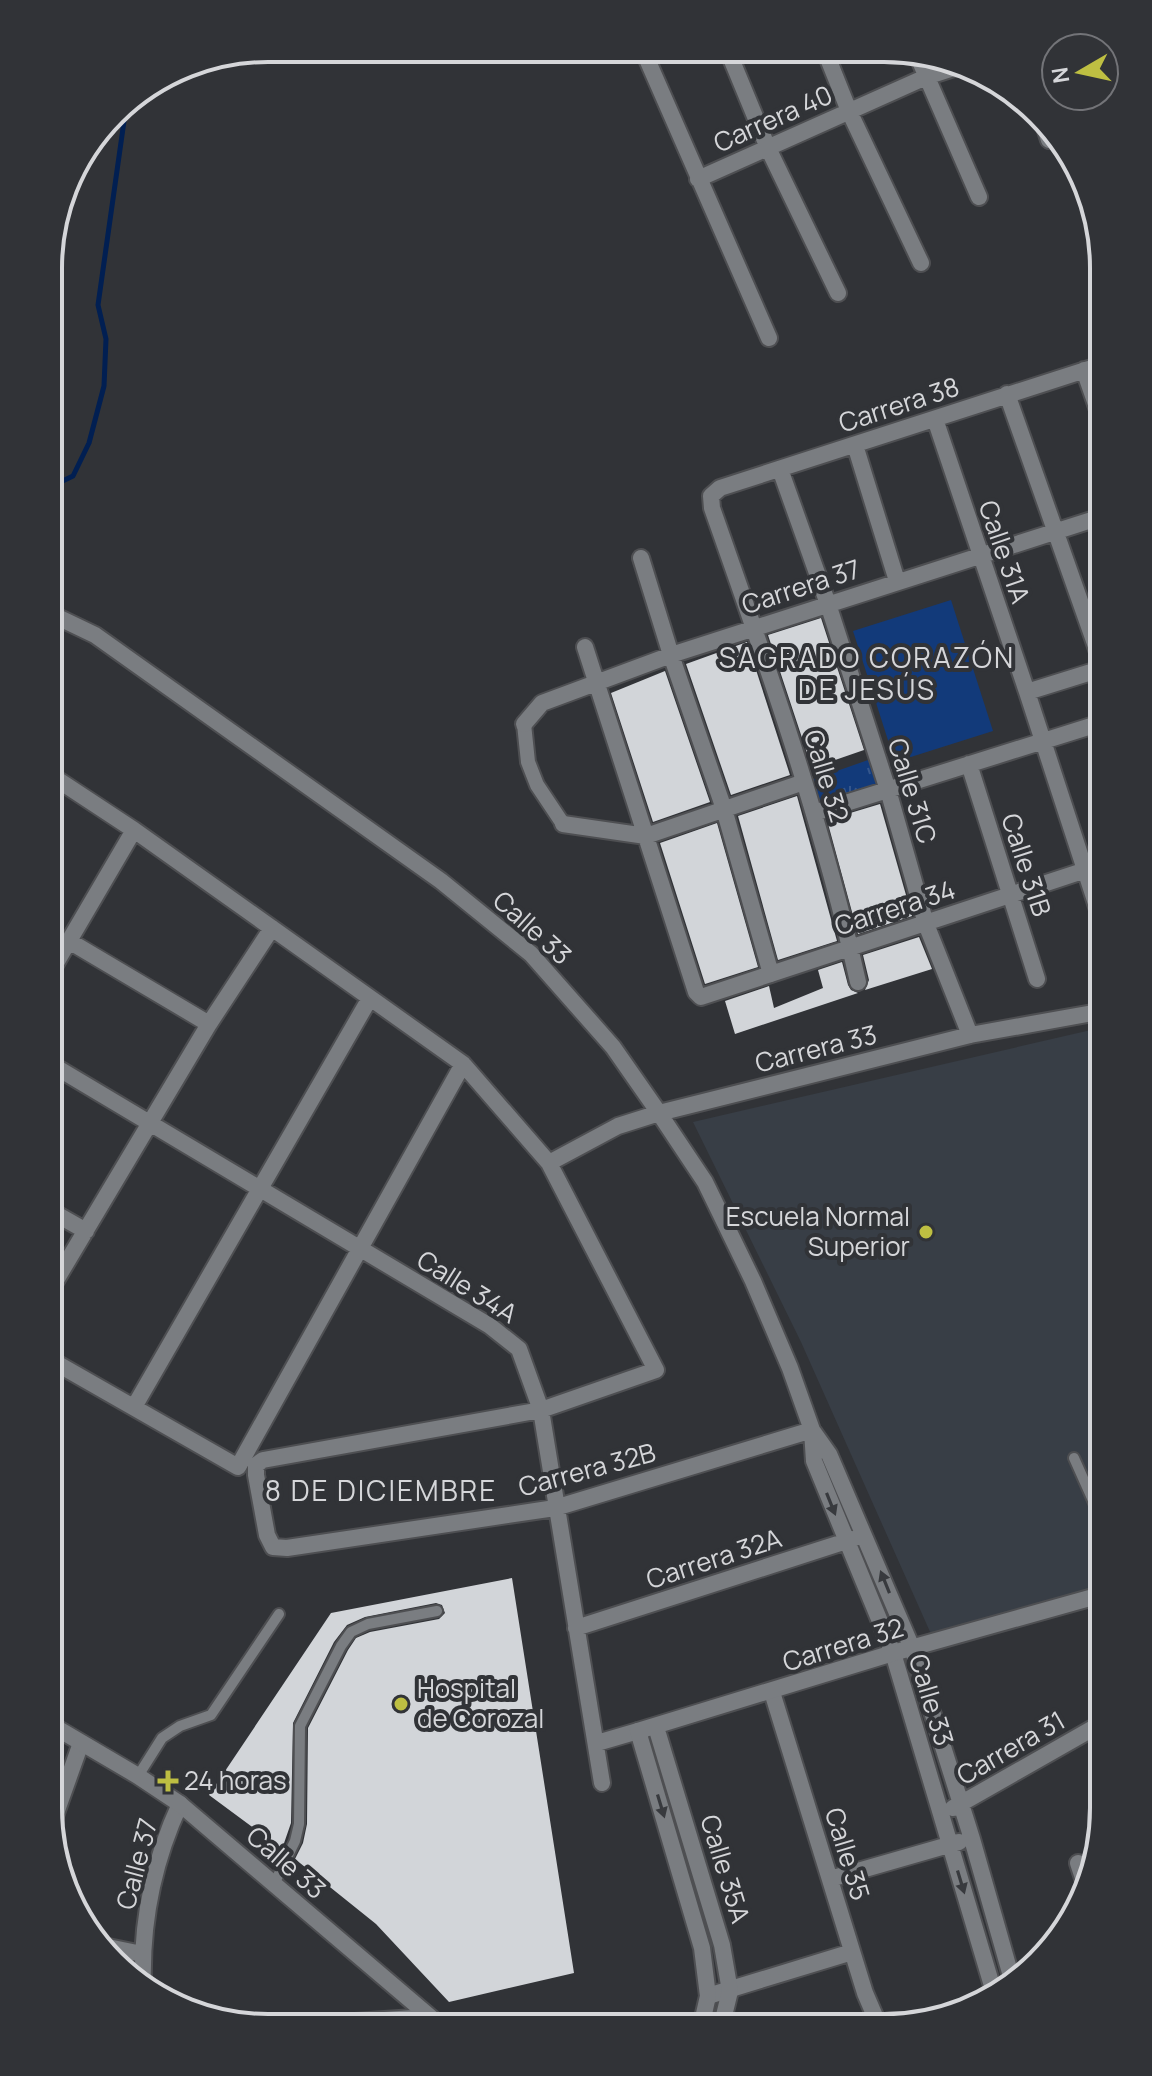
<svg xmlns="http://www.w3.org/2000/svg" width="1152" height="2076" viewBox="0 0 1152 2076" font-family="Manrope,sans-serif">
<defs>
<pattern id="grass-tufts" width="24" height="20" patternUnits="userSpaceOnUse" patternTransform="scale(2)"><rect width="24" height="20" fill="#123a7a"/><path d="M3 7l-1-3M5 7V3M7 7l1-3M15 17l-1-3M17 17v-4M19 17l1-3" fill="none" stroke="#34568c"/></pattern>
</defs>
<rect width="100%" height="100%" fill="#313337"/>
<path fill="#383e46" d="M 1104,1027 L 1104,1588 L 931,1634 L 801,1342 L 693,1122 Z"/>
<path fill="url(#grass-tufts)" d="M 871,759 L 881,785 L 821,804 L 814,779 Z"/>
<path fill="#123a7a" d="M 951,600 L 993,731 L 895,762 L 853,631 Z"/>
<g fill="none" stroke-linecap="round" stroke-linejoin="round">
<path stroke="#011f52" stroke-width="5" d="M 50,487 L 73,476 L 89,443 L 104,386 L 106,339 L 98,305 L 127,100"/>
</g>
<path fill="#d2d5d9" d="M 821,618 L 864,750 L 812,768 L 768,635 Z
M 747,642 L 790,775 L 731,795 L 686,664 Z
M 665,671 L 710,802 L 653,822 L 611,693 Z
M 797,796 L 837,941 L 778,960 L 738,816 Z
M 880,804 L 912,916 L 858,934 L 827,820 Z
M 717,823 L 758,967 L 705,984 L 660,843 Z
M 919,937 L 932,969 L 865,990 L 869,980 L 863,955 Z
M 842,962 L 848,985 L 851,990 L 858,993 L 735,1034 L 725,1001 L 769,986 L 774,1008 L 823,988 L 818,970 Z
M 512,1578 L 574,1973 L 449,2002 L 376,1924 L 295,1859 L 303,1843 L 307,1824 L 308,1728 L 348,1650 L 356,1638 L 370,1632 L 439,1619 L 445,1613 L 442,1605 L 436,1603 L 365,1617 L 347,1625 L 334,1642 L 293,1723 L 291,1823 L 282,1849 L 209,1795 L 331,1613 Z"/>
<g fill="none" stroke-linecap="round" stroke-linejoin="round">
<defs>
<path id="service" d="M 1074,1458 L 1104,1525
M 138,1776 L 162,1738 L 180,1726 L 211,1715 L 279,1614
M 274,1884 L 295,1841 L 299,1824 L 300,1726 L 341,1646 L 351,1632 L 368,1624 L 437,1611"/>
<path id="pedestrian" d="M 524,724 L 528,762 L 537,785 L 563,824"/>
<path id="minor" d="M 643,50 L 769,338
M 728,51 L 768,148 L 838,293
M 825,51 L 849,111 L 921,263
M 916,52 L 979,197
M 1044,124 L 1049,140
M 698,179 L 926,77 L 957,67
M 1084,370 L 1104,427
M 1007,394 L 1104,669
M 935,419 L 1027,692 L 1104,928
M 855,445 L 897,581
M 780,469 L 828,604 L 888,790 L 926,924 L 970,1035
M 641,558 L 671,655 L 724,809 L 771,974
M 49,613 L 95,635 L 441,881 L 531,954 L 613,1047 L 659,1113 L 705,1182 L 753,1281 L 790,1368 L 812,1430 L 829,1454 L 912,1648 L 972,1839 L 1011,1976
M 585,647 L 696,992 L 701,997 L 1104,864
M 1027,692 L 1104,668
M 524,724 L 542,703 L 671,655 L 1104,516
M 969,764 L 1037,979
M 49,774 L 134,830 L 463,1064 L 549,1163 L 656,1370 L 541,1410 L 263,1460 L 256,1465 L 256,1475 L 267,1535 L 273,1547 L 287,1548 L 555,1508 L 812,1430
M 814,813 L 1104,722
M 563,824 L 646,836 L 804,782
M 69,941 L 209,1024
M 49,975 L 134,830
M 858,982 C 822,821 767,664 712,508 L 711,496 L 720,488 L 1104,364
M 49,1063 L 490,1326 L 519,1349 L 541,1410 L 602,1783
M 549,1163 L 618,1126 L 659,1113 L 970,1035 L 1104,1011
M 49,1210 L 86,1231
M 49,1292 L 209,1024 L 272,928
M 49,1359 L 238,1467 L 463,1064
M 134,1407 L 370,998
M 812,1431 L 814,1461 L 893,1653 L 993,1989
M 576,1628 L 853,1539
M 772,1692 L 865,1993 L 880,2028
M 597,1743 L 638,1731
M 953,1808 L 1104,1722
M 51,1827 L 81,1743
M 1078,1863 L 1083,1878
M 830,1879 L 959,1842
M 108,1947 L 142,1954
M 143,1986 C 141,1921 153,1862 180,1804
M 708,1996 L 852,1952
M 236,2025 L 325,2024 L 429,2017"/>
<path id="tertiary" d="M 48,1723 L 138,1776 L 180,1804 L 442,2027
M 656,1727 L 722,1945 L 730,1991 L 721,2028
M 701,2027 L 708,1996 L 702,1948 L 638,1731 L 893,1653 L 1104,1594"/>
</defs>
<use href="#service" stroke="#4e4f52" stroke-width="14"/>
<use href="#pedestrian" stroke="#4e4f52" stroke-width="18"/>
<use href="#minor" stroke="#4e4f52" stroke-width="20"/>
<use href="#tertiary" stroke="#4e4f52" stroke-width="20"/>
<use href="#service" stroke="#7a7d81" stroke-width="10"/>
<use href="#pedestrian" stroke="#7a7d81" stroke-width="14"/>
<use href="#minor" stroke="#7a7d81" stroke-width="16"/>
<use href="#tertiary" stroke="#7a7d81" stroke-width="16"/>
</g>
<defs><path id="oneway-solid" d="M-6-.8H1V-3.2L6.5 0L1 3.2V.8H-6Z" transform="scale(2)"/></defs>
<g fill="#383a3e">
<use href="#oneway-solid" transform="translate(831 1504) rotate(68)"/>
<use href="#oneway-solid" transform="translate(885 1582) rotate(-112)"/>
<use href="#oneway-solid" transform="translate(661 1806) rotate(73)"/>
<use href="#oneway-solid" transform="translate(961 1882) rotate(73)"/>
</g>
<g fill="#bebf42" stroke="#313337" stroke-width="3">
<circle cx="926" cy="1232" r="8"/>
<circle cx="401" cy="1704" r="8"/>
<path d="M164 1769h8v8h8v8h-8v8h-8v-8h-8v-8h8z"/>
</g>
<g text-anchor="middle" stroke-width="8" stroke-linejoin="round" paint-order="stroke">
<g font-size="26" fill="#d5d6d9" stroke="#313337">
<text transform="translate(773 119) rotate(-24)" y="9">Carrera 40</text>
<text transform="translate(899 405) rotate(-18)" y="9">Carrera 38</text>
<text transform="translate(1004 552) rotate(71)" y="9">Calle 31A</text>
<text transform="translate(801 587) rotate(-18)" y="9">Carrera 37</text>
<text transform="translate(826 776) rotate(73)" y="9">Calle 32</text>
<text transform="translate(912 791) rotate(73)" y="9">Calle 31C</text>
<text transform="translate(1026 865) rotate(72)" y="9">Calle 31B</text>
<text transform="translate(895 908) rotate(-18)" y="9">Carrera 34</text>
<text transform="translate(532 928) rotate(42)" y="9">Calle 33</text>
<text transform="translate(816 1049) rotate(-14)" y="9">Carrera 33</text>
<text transform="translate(467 1287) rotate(32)" y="9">Calle 34A</text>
<text transform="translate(587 1470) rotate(-15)" y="9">Carrera 32B</text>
<text transform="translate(714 1559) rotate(-18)" y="9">Carrera 32A</text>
<text transform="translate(843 1645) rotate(-17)" y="9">Carrera 32</text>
<text transform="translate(931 1700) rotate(73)" y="9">Calle 33</text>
<text transform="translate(1011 1748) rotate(-30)" y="9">Carrera 31</text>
<text transform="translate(847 1854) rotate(73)" y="9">Calle 35</text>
<text transform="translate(286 1863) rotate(41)" y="9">Calle 33</text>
<text transform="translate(137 1864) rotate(-75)" y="9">Calle 37</text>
<text transform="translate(725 1869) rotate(73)" y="9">Calle 35A</text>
</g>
<g font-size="26" fill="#d5d6d9" stroke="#313337" text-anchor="start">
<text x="910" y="1226" text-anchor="end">Escuela Normal<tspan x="910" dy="30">Superior</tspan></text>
<text x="417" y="1698">Hospital<tspan x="417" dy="30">de Corozal</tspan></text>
<text x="184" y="1790">24 horas</text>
</g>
<g font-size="28" letter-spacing="2" fill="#d5d6d9" stroke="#313337">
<text x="867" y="668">SAGRADO CORAZÓN<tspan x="867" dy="32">DE JESÚS</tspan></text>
<text x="381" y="1501">8 DE DICIEMBRE</text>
</g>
</g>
<path d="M0 0H1152V2076H0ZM268 62H884A206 206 0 0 1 1090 268V1808A206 206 0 0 1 884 2014H268A206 206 0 0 1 62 1808V268A206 206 0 0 1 268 62Z" fill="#313337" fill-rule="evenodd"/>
<path fill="none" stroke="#d5d6d9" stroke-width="4" d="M268 62H884A206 206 0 0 1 1090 268V1808A206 206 0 0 1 884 2014H268A206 206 0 0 1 62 1808V268A206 206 0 0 1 268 62Z"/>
<g transform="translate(1080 72) rotate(261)"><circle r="38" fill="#313337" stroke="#737478" stroke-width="2"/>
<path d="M0-6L14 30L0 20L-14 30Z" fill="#bebf42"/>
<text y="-12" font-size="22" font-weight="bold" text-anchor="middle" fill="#d5d6d9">N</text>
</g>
</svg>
